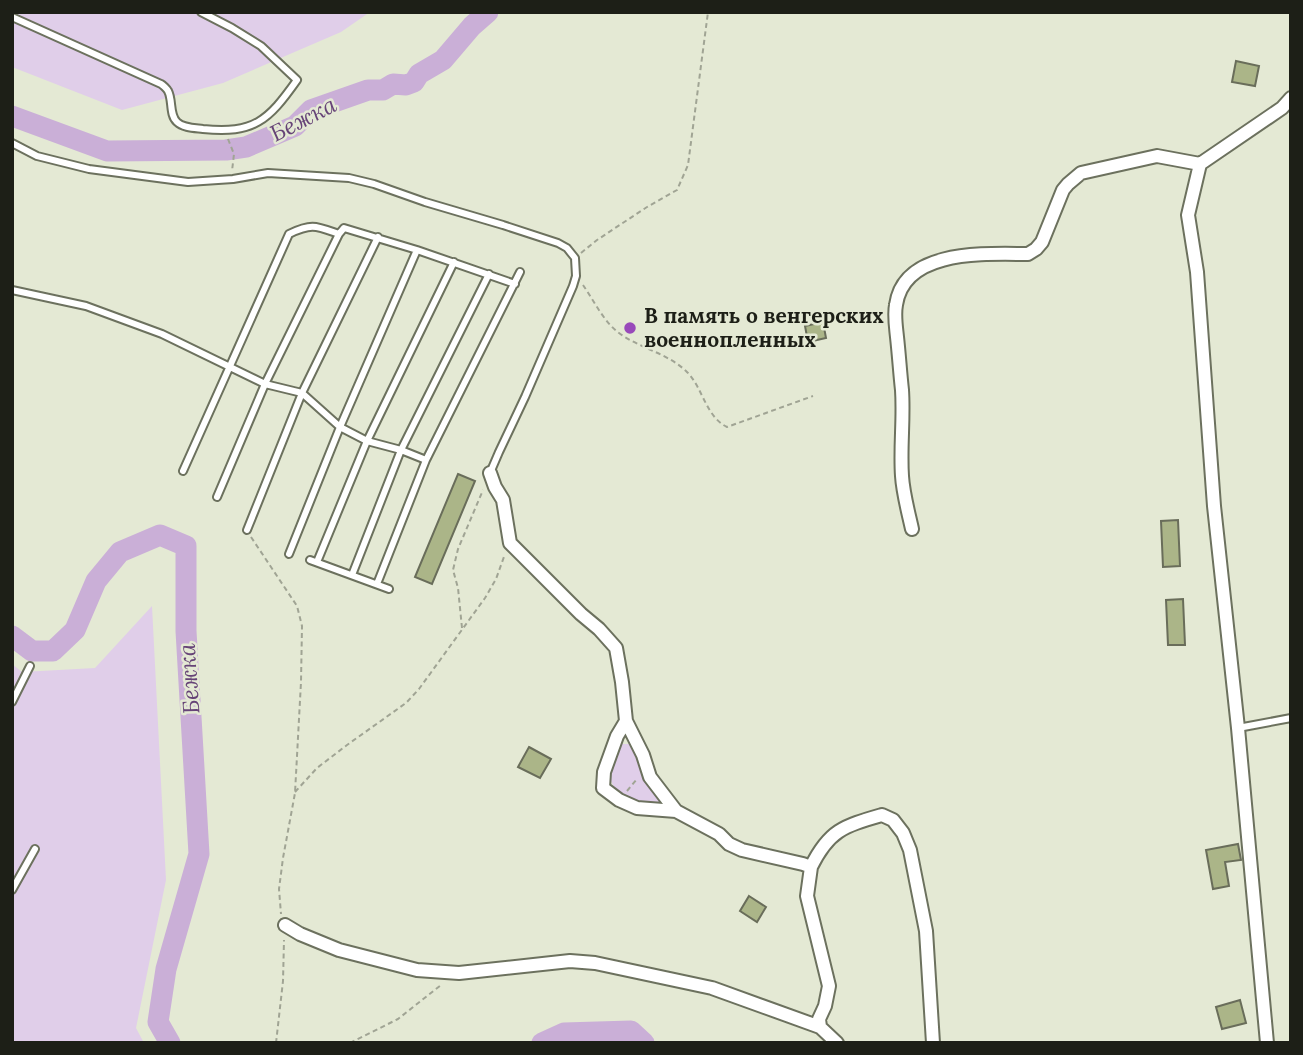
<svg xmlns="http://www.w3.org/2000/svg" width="1303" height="1055" viewBox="0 0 1303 1055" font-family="Lora,serif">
<rect width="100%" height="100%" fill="#e4e9d4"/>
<path fill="#e0cee9" d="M 12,12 L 370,12 L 341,32 L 223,83 L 122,110 L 12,67 Z
M 152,606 L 166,880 L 136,1028 L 144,1043 L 12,1043 L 12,664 L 22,672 L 95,668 Z
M 617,744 L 629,744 L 636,749 L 663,799 L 655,807 C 638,805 608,794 610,772 C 611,763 615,753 617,744 Z"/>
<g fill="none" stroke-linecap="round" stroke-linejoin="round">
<path stroke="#caafd7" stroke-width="21" d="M 12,116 L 107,151 L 226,150 L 246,147 L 295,126 L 311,110 L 368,90 L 383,90 L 393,84 L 406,85 L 414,82 L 419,74 L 443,60 L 472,26 L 488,12
M 12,636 L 32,651 L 53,651 L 75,630 L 96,581 L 120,552 L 160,535 L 186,546 L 186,631 L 199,854 L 166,969 L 158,1022 L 170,1043
M 542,1043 L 564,1033 L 631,1031 L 644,1043"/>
</g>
<path fill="#abb588" stroke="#696d5a" stroke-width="2" d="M 1236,61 L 1259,66 L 1255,86 L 1232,82 Z
M 823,322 L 826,338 L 808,342 L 805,326 Z
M 458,474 L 475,481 L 432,584 L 415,577 Z
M 1178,520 L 1180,566 L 1163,567 L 1161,521 Z
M 1183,599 L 1185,645 L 1168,645 L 1166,600 Z
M 529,747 L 551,759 L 540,778 L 518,767 Z
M 1238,844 L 1241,860 L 1225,862 L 1229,886 L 1213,889 L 1206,850 Z
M 749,896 L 766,907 L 757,922 L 740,911 Z
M 1240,1000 L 1246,1023 L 1222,1029 L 1216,1007 Z"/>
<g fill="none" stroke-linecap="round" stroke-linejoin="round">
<defs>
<path id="service" d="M 12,17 L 161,84 C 163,85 167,89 168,91 C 173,100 169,115 177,122 C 183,128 195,128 203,129 C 254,134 268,121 297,80 L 261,46 L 232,28 L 201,12
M 12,143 L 37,156 L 89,169 L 188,182 L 233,179 L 268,173 L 349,178 L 374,184 L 425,202 L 503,225 L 558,243 L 567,248 L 575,258 L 576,276 L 573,286 L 525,397 L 499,452 L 490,473
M 12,290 L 86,306 L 162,334 L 265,384 L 302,393 L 340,427 L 367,441 L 401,450 L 426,460
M 183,471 L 289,234 C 312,223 316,226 339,234
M 217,497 L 265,384 L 339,234 L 344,228 L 417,250 L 515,284
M 247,530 L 302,393 L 378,237
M 289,554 L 340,427 L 417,250
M 310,560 L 389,589
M 317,562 L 367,441 L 454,262
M 352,575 L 401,450 L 489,274
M 377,584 L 426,460 L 520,272
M 12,702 L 30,666
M 1238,728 L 1291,718
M 12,890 L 35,849"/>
<path id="minor" d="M 490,473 L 495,487 L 503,500 L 510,543 L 581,614 L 599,629 L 616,648 L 622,682 L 626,721 L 617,736 L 604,772 L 603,788 L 619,800 L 637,808 L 676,811 L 719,834 L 729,844 L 742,850 L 803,864 L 811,867 L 807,896 L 829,986 L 825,1006 L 819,1019 L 820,1027 L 837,1043
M 912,529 C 908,511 903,493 902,476 C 900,447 904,419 902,390 C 900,372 899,355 897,337 C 896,327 894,315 896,305 C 904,248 987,254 1028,254 L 1036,249 L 1042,242 L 1063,190 L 1068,184 L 1081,173 L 1157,156 L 1200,164
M 626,721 L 643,755 L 650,777 L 676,811
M 811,867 C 829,830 844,826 882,815 L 893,820 L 903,833 L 910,850 L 926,931 L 933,1043
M 285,925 L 300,934 L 339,950 L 417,970 L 459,973 L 570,961 L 595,963 L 712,988 L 820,1027
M 1267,1043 L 1238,728 L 1214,506 L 1197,272 L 1188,215 L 1200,164 L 1282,108 L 1291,98"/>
</defs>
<use href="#service" stroke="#6c715e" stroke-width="10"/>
<use href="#minor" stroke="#6c715e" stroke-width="16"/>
<path stroke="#a0a494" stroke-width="2" stroke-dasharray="5 3.5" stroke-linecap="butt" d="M 228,139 L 234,154 L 232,171
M 581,253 L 597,240 L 647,207 L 677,190 L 688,165 L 708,12
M 583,285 C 594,301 604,322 619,333 C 639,348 667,353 686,371 C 703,387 705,416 727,427 L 813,396
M 251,537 L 297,606 L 302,626 L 301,682 L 295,793 L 283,858 L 279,889 L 281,914
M 462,628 L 458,588 L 453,570 L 458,549 L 483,490
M 627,791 L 637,779
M 295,792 L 317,768 L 347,745 L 406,703 L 419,689 L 485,598 L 496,579 L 505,554
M 276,1043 L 283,981 L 284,940
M 350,1043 L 398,1019 L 441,985"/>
<use href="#service" stroke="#fff" stroke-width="6"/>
<use href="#minor" stroke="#fff" stroke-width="12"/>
</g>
<circle fill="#9849ba" stroke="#e4e9d4" stroke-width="2.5" cx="630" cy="328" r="7"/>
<g text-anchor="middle" stroke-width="5" stroke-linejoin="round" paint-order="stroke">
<g font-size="21" font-weight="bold" fill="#1d1f17" stroke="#e4e9d4" text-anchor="start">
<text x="644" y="323">В память о венгерских<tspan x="644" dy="24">военнопленных</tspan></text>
</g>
<g font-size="23" font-style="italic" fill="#664377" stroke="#e4e9d4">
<text transform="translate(303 119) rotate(-27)" y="8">Бежка</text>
<text transform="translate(189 679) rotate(-94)" y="8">Бежка</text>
</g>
</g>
<rect width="1303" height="1055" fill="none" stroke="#1d1f17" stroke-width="28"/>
</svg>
